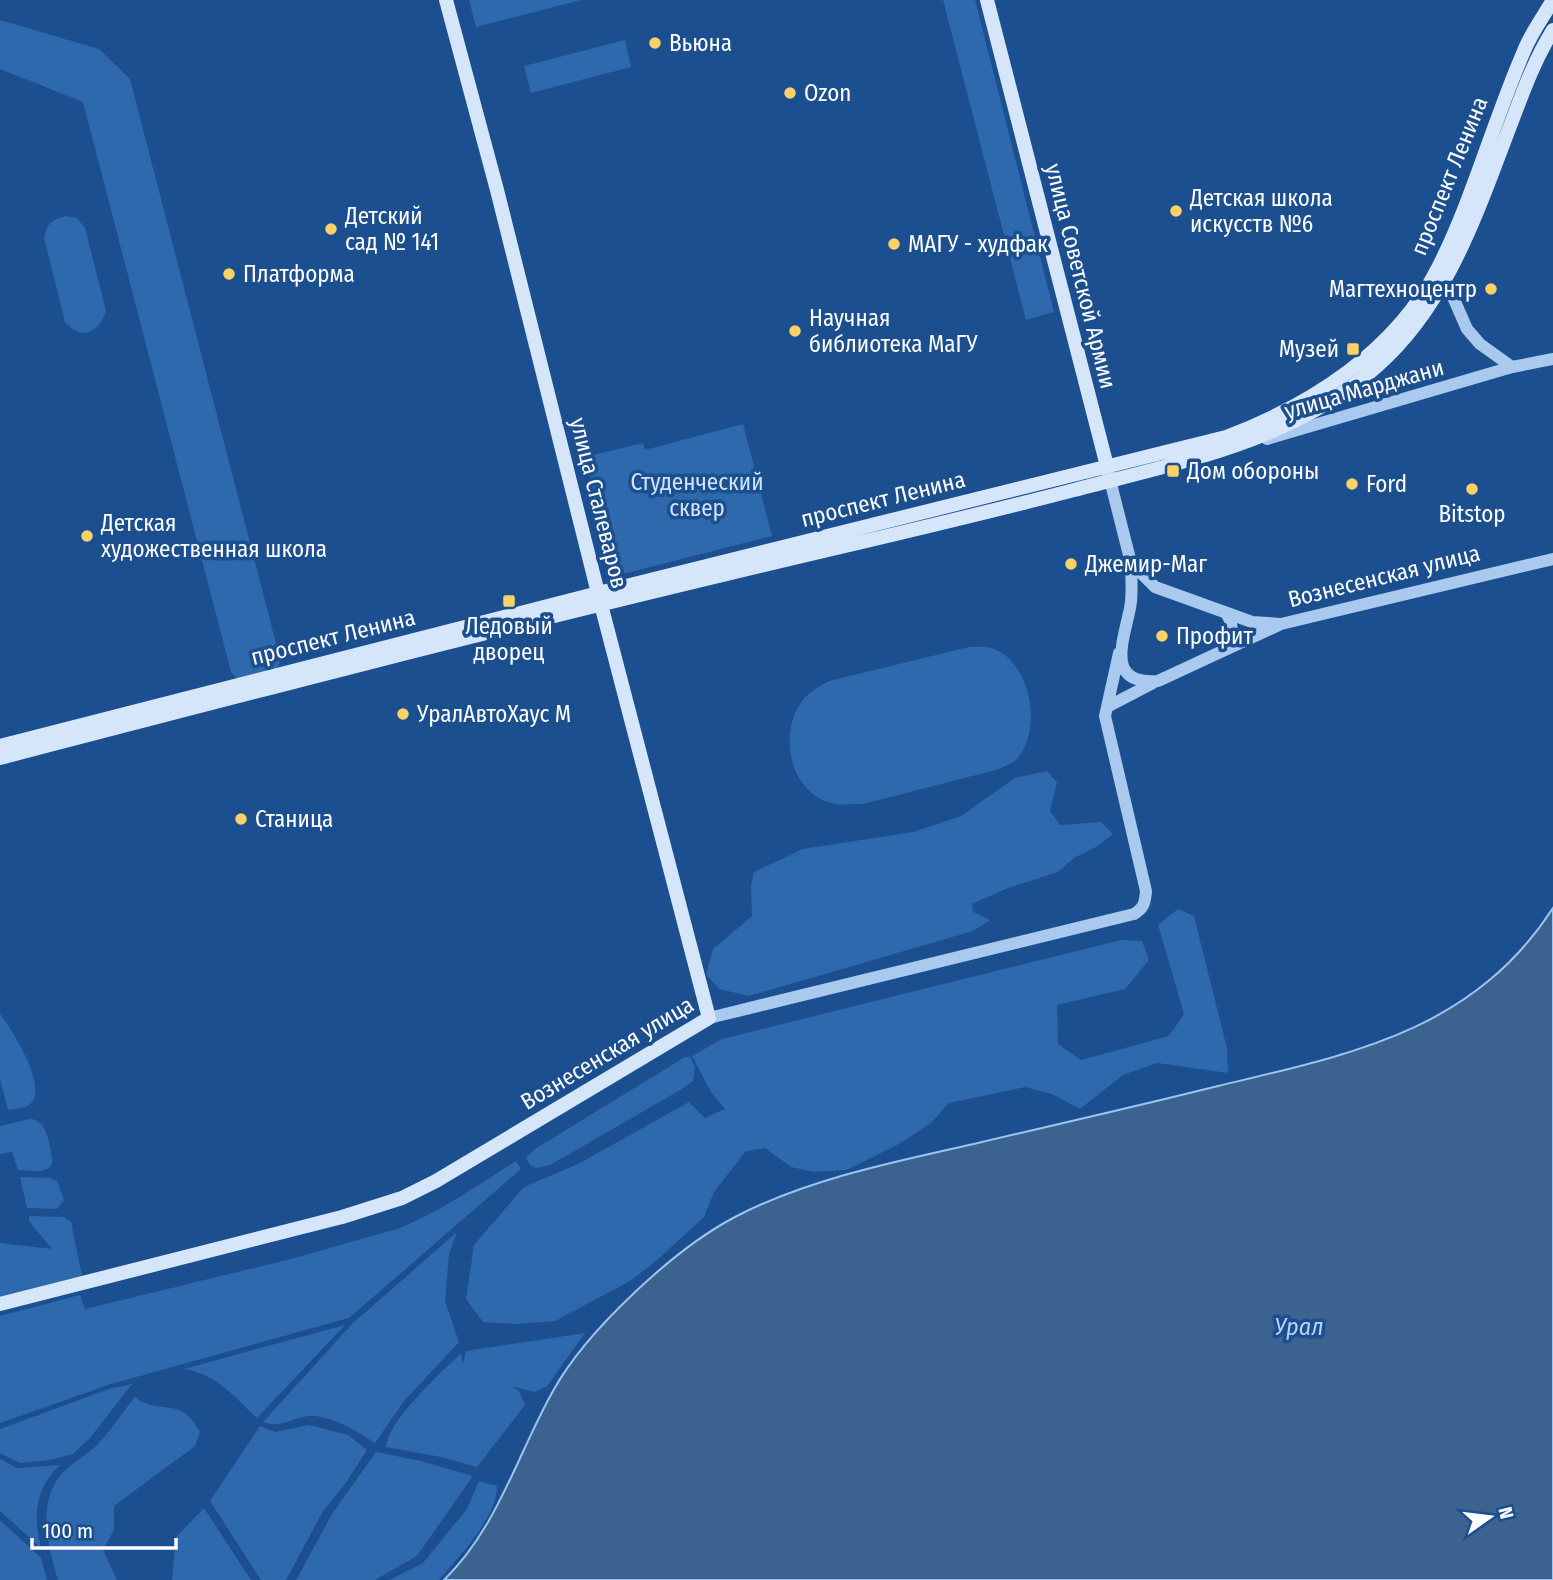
<svg xmlns="http://www.w3.org/2000/svg" width="1553" height="1580" viewBox="0 0 1553 1580" font-family="'Fira Sans Condensed',sans-serif">
<rect width="100%" height="100%" fill="#1b4f8f"/>
<path fill="#2e69ad" d="M 469,0 L 581,0 L 476,27 Z
M 943,0 L 975,0 L 1054,312 L 1026,320 Z
M 0,20 L 99,49 L 130,79 L 279,655 L 280,663 L 277,668 L 241,678 L 236,678 L 231,672 L 83,102 L 0,69 Z
M 625,40 L 631,67 L 531,93 L 524,66 Z
M 66,216 L 77,218 L 85,228 L 106,311 C 99,333 82,341 65,322 L 44,238 C 47,224 51,220 66,216 Z
M 743,424 L 772,536 L 615,576 L 585,457 L 643,443 L 645,450 Z
M 969,647 C 975,647 984,646 991,648 C 1031,660 1044,730 1016,760 C 1012,764 1002,767 996,770 L 863,804 C 851,804 837,806 825,801 C 789,786 780,735 800,704 C 807,693 818,687 829,681 Z
M 1047,771 L 1057,782 L 1050,811 L 1060,825 L 1101,822 L 1113,834 L 1098,846 L 1074,858 L 1058,872 L 1008,888 L 972,904 L 973,912 L 990,920 L 973,931 L 749,996 L 719,989 L 706,974 L 713,949 L 752,916 L 751,886 L 754,872 L 803,849 L 913,832 L 961,816 L 1015,778 Z
M 1178,909 L 1194,916 L 1227,1048 L 1228,1073 L 1157,1063 L 1123,1075 L 1080,1109 L 1052,1094 L 1025,1087 L 949,1103 L 930,1124 L 899,1144 L 847,1170 L 813,1172 L 791,1167 L 765,1148 L 746,1151 L 714,1192 L 704,1217 L 656,1261 L 630,1281 L 555,1321 L 515,1324 L 483,1322 L 466,1299 L 474,1245 L 524,1187 L 578,1164 L 689,1102 L 705,1118 L 725,1109 L 711,1092 L 692,1056 L 722,1039 L 1121,940 L 1142,941 L 1149,960 L 1125,989 L 1057,1005 L 1058,1044 L 1081,1060 L 1169,1036 L 1184,1014 L 1158,925 Z
M 0,1014 C 11,1028 51,1090 29,1105 C 24,1108 14,1109 8,1110 L 0,1079 Z
M 685,1057 L 690,1057 L 695,1067 L 693,1081 L 682,1089 L 550,1165 L 536,1168 L 530,1165 L 526,1158 L 535,1149 Z
M 29,1119 C 49,1119 49,1147 53,1162 C 47,1176 30,1170 18,1170 L 12,1152 L 0,1154 L 0,1126 Z
M 516,1161 L 521,1169 L 349,1318 L 111,1384 L 0,1423 L 0,1316 L 80,1295 L 85,1309 L 287,1260 L 397,1229 C 439,1213 478,1185 516,1161 Z
M 20,1177 L 50,1178 L 57,1181 L 64,1200 L 57,1209 L 27,1208 Z
M 29,1216 L 64,1217 L 71,1222 L 82,1276 L 0,1298 L 0,1243 L 52,1249 L 29,1221 Z
M 457,1232 L 449,1254 L 445,1301 L 459,1342 L 404,1401 L 375,1443 C 358,1432 334,1417 313,1416 C 293,1416 284,1429 263,1422 L 352,1324 Z
M 345,1325 L 257,1418 C 233,1396 217,1374 184,1369 Z
M 585,1333 L 547,1386 L 535,1392 L 511,1386 L 519,1391 L 525,1405 L 477,1467 L 441,1457 L 386,1447 C 389,1419 440,1374 461,1353 L 463,1364 L 466,1351 Z
M 132,1384 L 90,1438 L 73,1454 L 50,1460 L 20,1463 L 0,1453 L 0,1429 L 109,1389 Z
M 135,1397 C 160,1417 180,1394 200,1432 L 195,1446 L 114,1506 L 114,1530 L 103,1550 L 117,1580 L 58,1580 C 48,1547 37,1505 60,1476 C 69,1465 83,1457 94,1448 C 109,1433 122,1413 135,1397 Z
M 309,1425 L 348,1435 L 367,1450 L 343,1487 L 323,1511 L 286,1580 L 261,1580 L 210,1501 L 260,1426 L 275,1432 Z
M 376,1452 L 421,1461 L 473,1476 L 417,1556 L 375,1580 L 296,1580 L 332,1514 Z
M 0,1459 L 17,1468 L 60,1465 C 35,1488 33,1515 41,1548 L 0,1511 Z
M 479,1481 L 497,1486 C 497,1518 459,1556 439,1580 L 389,1580 L 423,1563 L 467,1509 Z
M 204,1508 L 251,1580 L 172,1580 L 176,1537 Z
M 0,1520 L 41,1558 L 47,1580 L 0,1580 Z"/>
<path fill="#3c6290" stroke="#9cc4f0" stroke-width="2" d="M 1553,908 L 1553,1580 L 444,1580 C 498,1527 517,1455 553,1391 C 586,1331 674,1249 735,1217 C 807,1179 898,1161 978,1143 C 1058,1124 1138,1106 1218,1086 C 1352,1054 1473,1031 1553,908 Z"/>
<g fill="none" stroke-linecap="round" stroke-linejoin="round">
<path stroke="#a9c9ee" stroke-width="12" d="M 1446,281 L 1467,329 L 1480,344 L 1512,367
M 1267,439 L 1512,367 L 1553,359
M 1108,472 L 1131,563
M 1281,624 L 1158,681 C 1104,685 1124,640 1130,608 C 1133,594 1131,577 1131,563 L 1155,587 L 1252,622 L 1281,624 L 1553,559
M 1222,650 C 1233,640 1235,626 1226,613
M 1107,707 L 1153,683
M 709,1018 L 1134,914 C 1144,908 1145,903 1146,891 L 1105,716 L 1119,653"/>
<path stroke="#d6e6fa" stroke-width="14" d="M 987,0 L 1107,466
M 0,746 L 614,589 L 1226,437 C 1311,405 1396,351 1438,268 C 1473,199 1493,122 1524,51 C 1531,33 1543,17 1553,0
M 0,758 C 242,695 484,632 727,574 C 843,546 959,520 1074,490 C 1180,462 1292,442 1376,367 C 1449,303 1478,209 1512,121 C 1524,89 1535,59 1553,30
M 0,1304 L 342,1217 L 402,1198 L 436,1181 L 709,1018 L 598,593 L 497,190 L 446,0"/>
</g>
<g fill="#ffd166" stroke="#1b4f8f" stroke-width="2.5">
<circle cx="655" cy="43" r="7"/>
<circle cx="790" cy="93" r="7"/>
<circle cx="1176" cy="211" r="7"/>
<circle cx="331" cy="229" r="7"/>
<circle cx="894" cy="244" r="7"/>
<circle cx="229" cy="274" r="7"/>
<circle cx="1491" cy="289" r="7"/>
<circle cx="795" cy="331" r="7"/>
<rect x="1346" y="342" width="14" height="14" rx="3.5"/>
<rect x="1166" y="464" width="14" height="14" rx="3.5"/>
<circle cx="1352" cy="484" r="7"/>
<circle cx="1472" cy="489" r="7"/>
<circle cx="87" cy="536" r="7"/>
<circle cx="1071" cy="564" r="7"/>
<rect x="502" y="594" width="14" height="14" rx="3.5"/>
<circle cx="1162" cy="636" r="7"/>
<circle cx="403" cy="714" r="7"/>
<circle cx="241" cy="819" r="7"/>
</g>
<g text-anchor="middle" stroke-width="7" stroke-linejoin="round" paint-order="stroke">
<g font-size="23" fill="#fff" stroke="#1b4f8f" text-anchor="start">
<text x="669" y="51">Вьюна</text>
<text x="804" y="101">Ozon</text>
<text x="1190" y="206">Детская школа<tspan x="1190" dy="26">искусств №6</tspan></text>
<text x="345" y="224">Детский<tspan x="345" dy="26">сад № 141</tspan></text>
<text x="908" y="252">МАГУ - худфак</text>
<text x="243" y="282">Платформа</text>
<text x="1477" y="297" text-anchor="end">Магтехноцентр</text>
<text x="809" y="326">Научная<tspan x="809" dy="26">библиотека МаГУ</tspan></text>
<text x="1339" y="357" text-anchor="end">Музей</text>
<text x="1187" y="479">Дом обороны</text>
<text x="1366" y="492">Ford</text>
<text x="1472" y="522" text-anchor="middle">Bitstop</text>
<text x="101" y="531">Детская<tspan x="101" dy="26">художественная школа</tspan></text>
<text x="1085" y="572">Джемир-Маг</text>
<text x="509" y="634" text-anchor="middle">Ледовый<tspan x="509" dy="26">дворец</tspan></text>
<text x="1176" y="644">Профит</text>
<text x="417" y="722">УралАвтоХаус М</text>
<text x="255" y="827">Станица</text>
</g>
<g font-size="23" fill="#fff" stroke="#1b4f8f">
<text transform="translate(1449 176) rotate(-68)" y="8">проспект Ленина</text>
<text transform="translate(1081 276) rotate(76)" y="8">улица Советской Армии</text>
<text transform="translate(1364 389) rotate(-16)" y="8">улица Марджани</text>
<text transform="translate(883 499) rotate(-14)" y="8">проспект Ленина</text>
<text transform="translate(599 503) rotate(76)" y="8">улица Сталеваров</text>
<text transform="translate(1384 576) rotate(-14)" y="8">Вознесенская улица</text>
<text transform="translate(333 637) rotate(-14)" y="8">проспект Ленина</text>
<text transform="translate(607 1053) rotate(-31)" y="8">Вознесенская улица</text>
</g>
<g font-size="23" fill="#cfe3fa" stroke="#1b4f8f">
<text x="697" y="490">Студенческий<tspan x="697" dy="26">сквер</tspan></text>
</g>
<g font-size="24" font-style="italic" fill="#b5d3f5" stroke="#1b4f8f">
<text x="1299" y="1335">Урал</text>
</g>
</g>
<g transform="translate(1490 1517) rotate(76)" stroke="#1b4f8f" stroke-width="5" paint-order="stroke">
<path d="M0-5L12 26L0 18L-12 26Z" fill="#ffffff"/>
<text y="-10" font-size="19" font-weight="bold" text-anchor="middle" fill="#ffffff">N</text>
</g>
<path d="M32 1538v10h144v-10" fill="none" stroke="#ffffff" stroke-width="3.5"/>
<text x="42" y="1538" font-size="21" fill="#ffffff" stroke="#1b4f8f" stroke-width="5" paint-order="stroke">100 m</text>
</svg>
